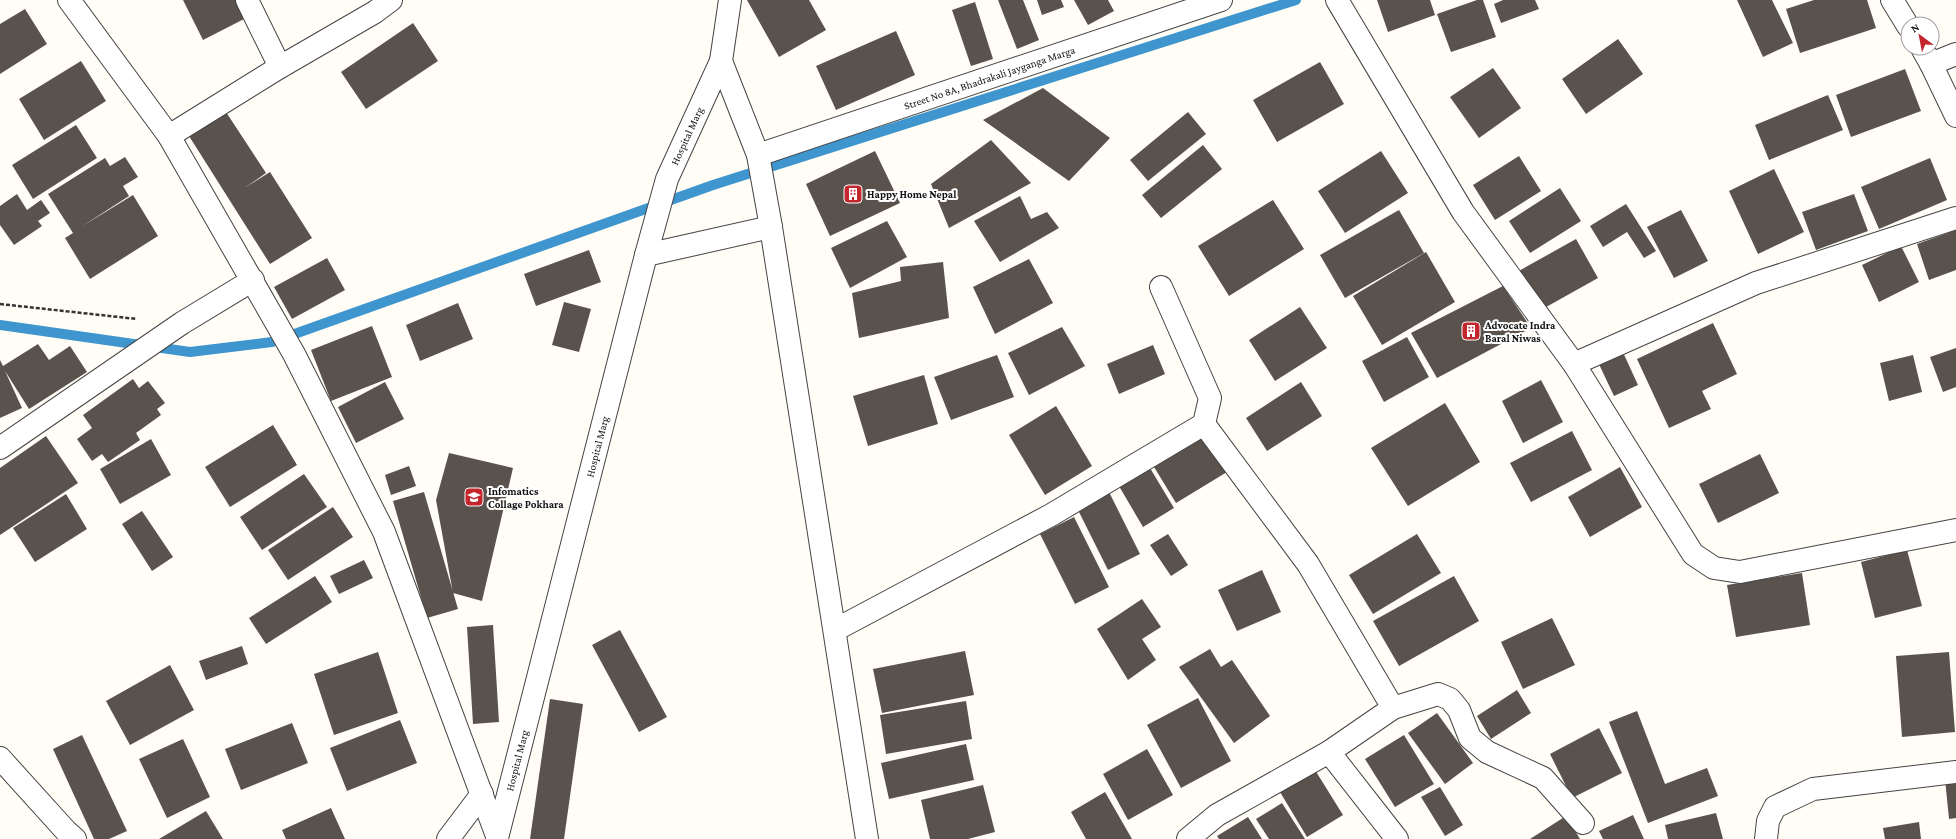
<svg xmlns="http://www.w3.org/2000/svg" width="1956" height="839" viewBox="0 0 1956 839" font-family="'Crimson Pro',serif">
<rect width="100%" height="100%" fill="#fffdf5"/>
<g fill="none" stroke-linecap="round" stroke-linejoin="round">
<path stroke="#3f96cf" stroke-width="10" d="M 0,325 L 190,352 L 272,342 L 713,185 L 1296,0"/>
</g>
<path fill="#5a524d" d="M 183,0 L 237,0 L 246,18 L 203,40 Z
M 747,0 L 809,0 L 826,30 L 779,57 Z
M 998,0 L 1023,0 L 1039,40 L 1017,49 Z
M 1037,0 L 1061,0 L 1064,7 L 1042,15 Z
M 1074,0 L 1108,0 L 1114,11 L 1088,25 Z
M 1377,0 L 1430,0 L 1435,15 L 1388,32 Z
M 1477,0 L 1483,0 L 1496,37 L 1451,52 L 1437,14 Z
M 1503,0 L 1535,0 L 1539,9 L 1501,23 L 1494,4 Z
M 1737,0 L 1772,0 L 1793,43 L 1763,57 Z
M 1814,0 L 1867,0 L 1876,28 L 1800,53 L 1786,9 Z
M 975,2 L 993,59 L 971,66 L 952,10 Z
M 25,9 L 47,44 L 0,74 L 0,24 Z
M 413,23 L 438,61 L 366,109 L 341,72 Z
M 896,31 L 915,75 L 836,110 L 816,66 Z
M 1618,39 L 1643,74 L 1586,114 L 1562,79 Z
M 81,61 L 106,101 L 44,140 L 19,99 Z
M 1320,62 L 1344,104 L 1277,142 L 1253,100 Z
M 1493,68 L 1521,108 L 1479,138 L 1450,97 Z
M 1905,69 L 1921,111 L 1851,137 L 1836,95 Z
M 1043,88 L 1110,138 L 1069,181 L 983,120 Z
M 1828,95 L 1843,130 L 1769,160 L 1755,125 Z
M 226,112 L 266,173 L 246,187 L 270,172 L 312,238 L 270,264 L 189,136 Z
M 1188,112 L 1206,134 L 1148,181 L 1130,160 Z
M 76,125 L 97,158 L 33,199 L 12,165 Z
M 991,140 L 1031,183 L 949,228 L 931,184 Z
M 1203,145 L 1222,169 L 1161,218 L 1142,195 Z
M 875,151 L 900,203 L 830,236 L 806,184 Z
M 1381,151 L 1408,193 L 1345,233 L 1318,191 Z
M 1519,156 L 1541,191 L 1495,220 L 1473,185 Z
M 125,157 L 138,177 L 123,186 L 129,196 L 81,227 L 133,195 L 158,236 L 90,279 L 65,238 L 73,233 L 48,194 L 105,158 L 110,166 Z
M 1930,158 L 1947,200 L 1879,229 L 1861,187 Z
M 1774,169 L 1804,232 L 1758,254 L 1729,191 Z
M 1560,188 L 1581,221 L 1530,253 L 1509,221 Z
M 17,194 L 27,210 L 41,200 L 50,213 L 38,221 L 42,226 L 14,245 L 0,225 L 0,206 Z
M 1854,194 L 1868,231 L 1816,250 L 1802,212 Z
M 1020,196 L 1031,219 L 1047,212 L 1059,228 L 1000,262 L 974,221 Z
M 1273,200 L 1304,249 L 1229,296 L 1198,246 Z
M 1626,204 L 1656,251 L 1644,258 L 1627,232 L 1603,247 L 1590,226 Z
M 1399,210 L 1424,253 L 1345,298 L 1320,255 Z
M 1681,210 L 1708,261 L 1674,278 L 1647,227 Z
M 887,221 L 907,257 L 850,288 L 831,248 Z
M 1956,230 L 1956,270 L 1929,280 L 1917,244 Z
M 1576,239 L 1598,278 L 1539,311 L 1517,272 Z
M 1901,246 L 1919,282 L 1879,302 L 1862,265 Z
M 589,250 L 601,282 L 536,306 L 524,274 Z
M 1426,252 L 1455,302 L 1382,345 L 1353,296 Z
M 327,258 L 345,290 L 292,319 L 274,287 Z
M 1029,259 L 1053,303 L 995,334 L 973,287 Z
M 943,262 L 949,318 L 859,338 L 852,293 L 901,281 L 900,267 Z
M 1503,286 L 1531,328 L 1437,378 L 1411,333 Z
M 564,302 L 591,309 L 579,352 L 552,345 Z
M 458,303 L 473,339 L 420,361 L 406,325 Z
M 1300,307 L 1327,348 L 1275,381 L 1249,340 Z
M 1713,323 L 1737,374 L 1702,391 L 1711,409 L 1669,428 L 1637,359 Z
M 372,326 L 392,377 L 331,401 L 311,350 Z
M 1062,327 L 1085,366 L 1029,395 L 1008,353 Z
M 1407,337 L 1429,377 L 1384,402 L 1362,361 Z
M 38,344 L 49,360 L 70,346 L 87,372 L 29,409 L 5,371 L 22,408 L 0,418 L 0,360 L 3,366 Z
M 1153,345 L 1165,374 L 1119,394 L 1107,364 Z
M 1621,348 L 1638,385 L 1614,396 L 1597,360 Z
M 1956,348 L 1956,387 L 1943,392 L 1930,357 Z
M 997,355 L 1014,397 L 951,420 L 934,377 Z
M 1913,355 L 1922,392 L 1889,401 L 1880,363 Z
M 924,375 L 938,424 L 868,446 L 853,396 Z
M 133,379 L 139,388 L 148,381 L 165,403 L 157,409 L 161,415 L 136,433 L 140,440 L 108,462 L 102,454 L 92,461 L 77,439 L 92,428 L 83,415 Z
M 1541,380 L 1563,422 L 1523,443 L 1502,401 Z
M 385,382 L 404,419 L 356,443 L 338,407 Z
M 1301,382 L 1322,416 L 1267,451 L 1246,418 Z
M 1445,403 L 1480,462 L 1408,506 L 1371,448 Z
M 1056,406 L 1092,466 L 1045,495 L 1009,435 Z
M 273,425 L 297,465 L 230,507 L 205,467 Z
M 1203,431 L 1227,472 L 1176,503 L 1151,462 Z
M 1572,431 L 1592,470 L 1531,502 L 1510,463 Z
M 46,436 L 78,483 L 0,535 L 0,468 Z
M 151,439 L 171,475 L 120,504 L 100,469 Z
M 449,453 L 513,468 L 482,601 L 453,593 L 436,500 Z
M 1760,454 L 1779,493 L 1718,523 L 1699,484 Z
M 1147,463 L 1174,508 L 1143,527 L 1116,481 Z
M 409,466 L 416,486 L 391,495 L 385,475 Z
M 1620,467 L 1642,507 L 1590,537 L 1568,497 Z
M 304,474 L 327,507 L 262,550 L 240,517 Z
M 424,492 L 458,609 L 427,618 L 393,501 Z
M 1109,492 L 1140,554 L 1108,570 L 1077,508 Z
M 66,494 L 87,529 L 35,562 L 13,528 Z
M 333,507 L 353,537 L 288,580 L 268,550 Z
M 142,511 L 173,557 L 152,571 L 122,524 Z
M 1074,517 L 1109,587 L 1075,604 L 1040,534 Z
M 1168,534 L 1188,565 L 1171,576 L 1150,545 Z
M 1417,534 L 1441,573 L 1373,614 L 1349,575 Z
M 1907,550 L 1922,606 L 1875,618 L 1861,562 Z
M 364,560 L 373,578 L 339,594 L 330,576 Z
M 1262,570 L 1281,612 L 1237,631 L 1218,590 Z
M 1802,573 L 1810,625 L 1736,637 L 1727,585 Z
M 315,576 L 332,602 L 266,644 L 249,618 Z
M 1454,576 L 1479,621 L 1399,666 L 1373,621 Z
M 1142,599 L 1161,627 L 1142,639 L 1156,660 L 1128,680 L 1097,629 Z
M 1552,618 L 1575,665 L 1523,689 L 1501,642 Z
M 493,625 L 499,722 L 473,724 L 467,627 Z
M 620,630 L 667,717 L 639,732 L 592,645 Z
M 242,646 L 248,664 L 206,680 L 199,661 Z
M 1210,649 L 1221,667 L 1232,660 L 1270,716 L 1234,743 L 1179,667 Z
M 965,651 L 974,695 L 882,713 L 873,669 Z
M 378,652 L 398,713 L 334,735 L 314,674 Z
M 1949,652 L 1955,732 L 1902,737 L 1896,656 Z
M 170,665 L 194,710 L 130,745 L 106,701 Z
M 1517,690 L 1531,713 L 1491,739 L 1477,716 Z
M 1198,698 L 1231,761 L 1181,788 L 1147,725 Z
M 550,699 L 583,704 L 564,839 L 530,839 Z
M 966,701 L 972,739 L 886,754 L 880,715 Z
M 1637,711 L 1665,784 L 1707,768 L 1718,796 L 1648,823 L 1609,722 Z
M 1437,713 L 1473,763 L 1445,784 L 1408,733 Z
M 400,720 L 417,763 L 347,791 L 330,748 Z
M 292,723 L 308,763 L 241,790 L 225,749 Z
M 1599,728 L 1622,773 L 1572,798 L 1550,754 Z
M 82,735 L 127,831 L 109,839 L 94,839 L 53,749 Z
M 1404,735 L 1434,784 L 1395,807 L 1365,759 Z
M 183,739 L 210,797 L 167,818 L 139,759 Z
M 966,744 L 974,780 L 889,799 L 881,763 Z
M 1147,749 L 1173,795 L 1128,820 L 1103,774 Z
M 1315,770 L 1343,815 L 1307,837 L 1280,792 Z
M 1956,778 L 1956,818 L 1949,819 L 1945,779 Z
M 983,785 L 995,832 L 968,839 L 930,839 L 921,800 Z
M 1440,787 L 1463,825 L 1445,836 L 1421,797 Z
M 1105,792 L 1132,839 L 1086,839 L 1071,812 Z
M 1282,803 L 1305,839 L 1269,839 L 1256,819 Z
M 331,808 L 345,839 L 286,839 L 282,830 Z
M 206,811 L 223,839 L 159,839 Z
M 1716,813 L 1723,839 L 1668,839 L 1665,825 Z
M 1633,815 L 1644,839 L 1603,839 L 1599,831 Z
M 1566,816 L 1580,839 L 1530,839 Z
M 1248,817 L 1262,839 L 1219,839 L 1217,836 Z
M 1919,822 L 1921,839 L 1885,839 L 1883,828 Z"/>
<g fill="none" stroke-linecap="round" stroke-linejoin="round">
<defs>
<g id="minor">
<path d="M 69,0 L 169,136 L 294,354 L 384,532 L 497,836"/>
<path d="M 247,0 L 280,67"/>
<path d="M 730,0 L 721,61 L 758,155 L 771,227 L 867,839"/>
<path d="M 1337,0 L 1463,212 L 1574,364 L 1693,554 L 1714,568 L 1740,572 L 1956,530"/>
<path d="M 1892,0 L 1908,26"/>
<path d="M 1922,48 L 1931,64 L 1956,116"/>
<path d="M 1931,64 L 1956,54"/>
<path d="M 169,136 L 280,67 L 375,12 L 391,0"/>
<path id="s1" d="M 758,155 L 1221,0"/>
<path d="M 646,255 L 771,227"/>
<path d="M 1574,364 L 1756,283 L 1956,218"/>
<path d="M 1204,424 L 1308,564 L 1393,708"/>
<path d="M 0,448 L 182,323 L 253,280"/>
<path d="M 835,630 L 1051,515 L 1204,424 L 1210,398 L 1161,287"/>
<path d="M 1329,752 L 1397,839"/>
<path d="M 0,758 L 66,831 L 75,839"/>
<path id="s2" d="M 497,838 L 646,255 L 667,179 L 721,61"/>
<path d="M 448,839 L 482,794"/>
<path d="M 1188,839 L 1217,815 L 1329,752 L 1393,708 L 1438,694 L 1450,699 L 1459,710 L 1470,738 L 1487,752 L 1543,778 L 1583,823"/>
<path d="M 1766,839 L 1768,821 L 1775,807 L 1813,789 L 1956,772"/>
</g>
</defs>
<use href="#minor" stroke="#444" stroke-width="24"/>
<path stroke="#333" stroke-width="2.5" stroke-dasharray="4 2" stroke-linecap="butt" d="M 0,304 L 137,319"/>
<use href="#minor" stroke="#fff" stroke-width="22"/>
</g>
<defs>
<symbol id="building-square" viewBox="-11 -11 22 22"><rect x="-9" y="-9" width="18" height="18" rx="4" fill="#c4262e" stroke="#fff"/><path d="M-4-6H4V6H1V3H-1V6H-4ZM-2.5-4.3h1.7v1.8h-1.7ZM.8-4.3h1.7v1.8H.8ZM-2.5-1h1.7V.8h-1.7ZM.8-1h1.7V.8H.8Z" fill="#fff"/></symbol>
<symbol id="university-square" viewBox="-11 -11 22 22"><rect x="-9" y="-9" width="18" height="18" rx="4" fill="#c4262e" stroke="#fff"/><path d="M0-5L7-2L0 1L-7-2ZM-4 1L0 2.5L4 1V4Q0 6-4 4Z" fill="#fff"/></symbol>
</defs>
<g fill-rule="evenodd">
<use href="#building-square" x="842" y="183" width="22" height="22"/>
<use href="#building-square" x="1460" y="320" width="22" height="22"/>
<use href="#university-square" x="463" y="486" width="22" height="22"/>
</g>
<g text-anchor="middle" stroke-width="4" stroke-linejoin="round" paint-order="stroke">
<g font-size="11" fill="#111" stroke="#fff">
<text dy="4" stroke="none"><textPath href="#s1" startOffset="244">Street No 8A, Bhadrakali Jayganga Marga</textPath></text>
<text dy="4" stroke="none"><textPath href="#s2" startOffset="728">Hospital Marg</textPath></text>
<text dy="4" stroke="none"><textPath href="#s2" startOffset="404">Hospital Marg</textPath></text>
<text dy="4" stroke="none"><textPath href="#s2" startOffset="80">Hospital Marg</textPath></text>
</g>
<g font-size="11" font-weight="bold" fill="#111" stroke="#fff" text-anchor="start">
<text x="867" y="198">Happy Home Nepal</text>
<text x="1485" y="329">Advocate Indra<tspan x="1485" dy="13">Baral Niwas</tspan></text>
<text x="488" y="495">Infomatics<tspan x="488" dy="13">Collage Pokhara</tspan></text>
</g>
</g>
<g transform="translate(1920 36) rotate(328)"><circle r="19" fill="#ffffff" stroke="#a0a0a0"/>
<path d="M0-3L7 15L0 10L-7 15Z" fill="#c4262e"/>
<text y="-6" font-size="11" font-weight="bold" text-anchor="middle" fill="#111111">N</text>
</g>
</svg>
